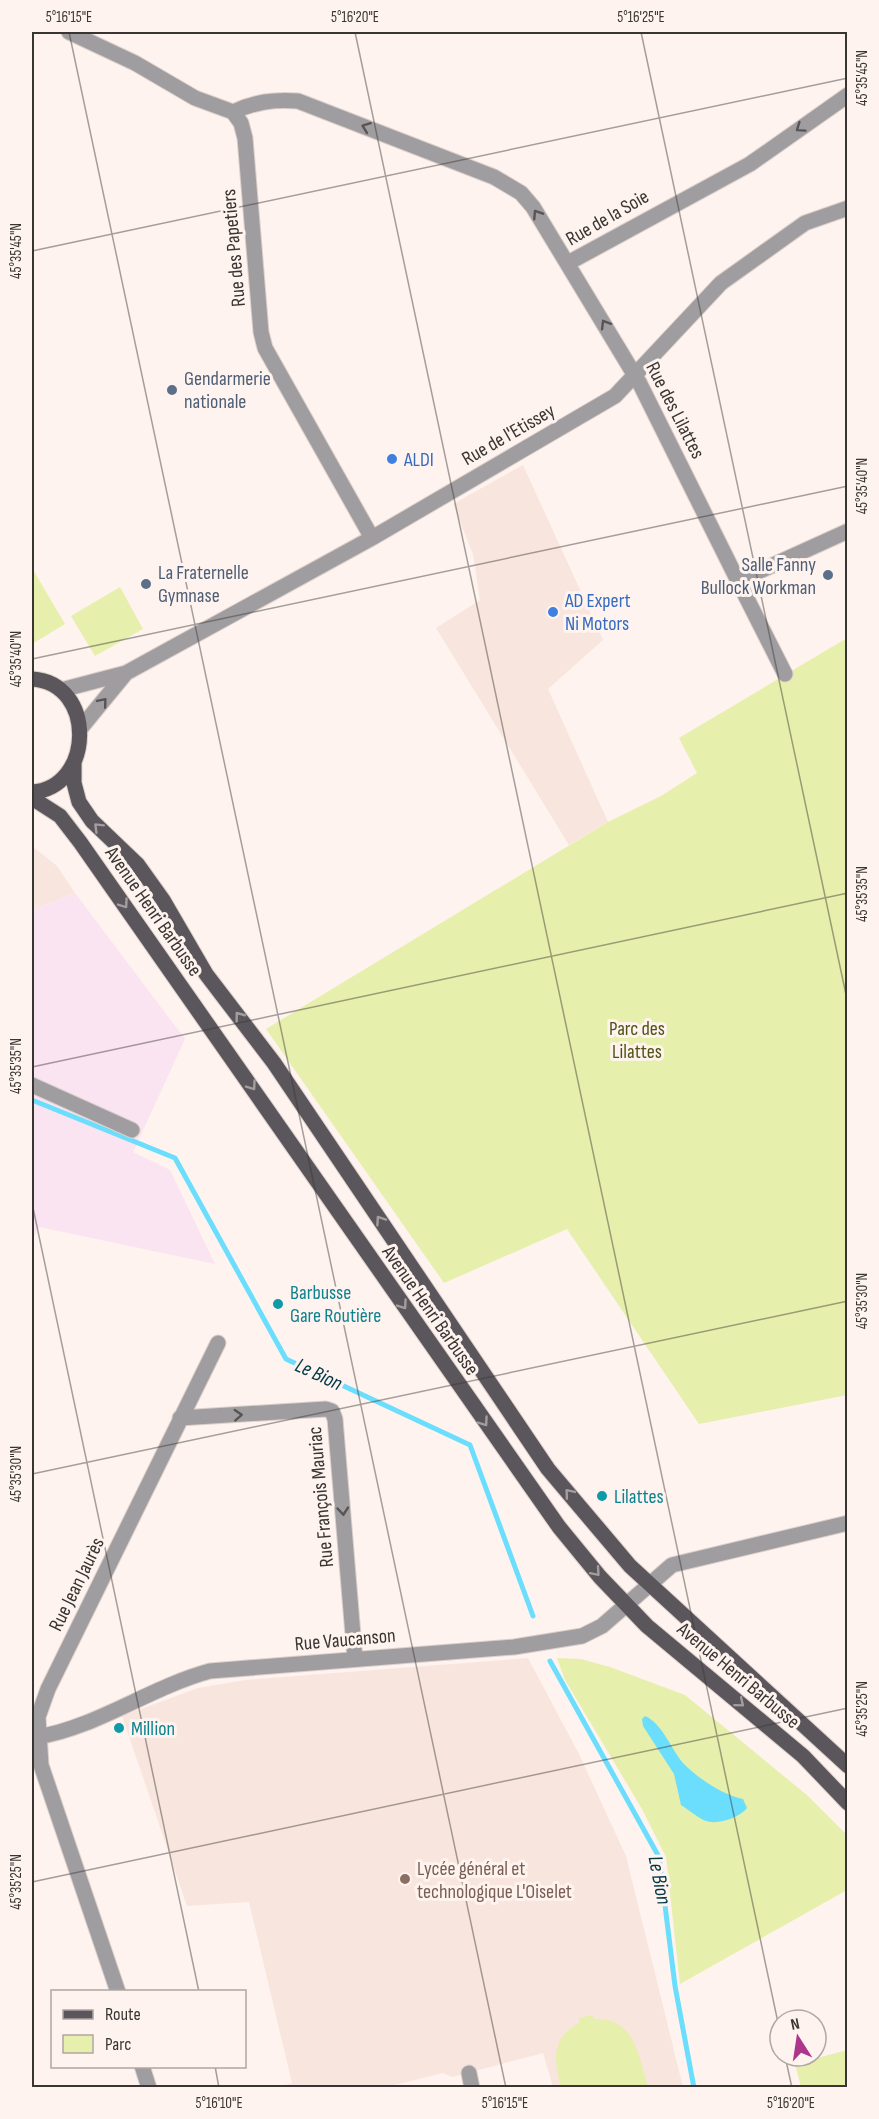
<svg xmlns="http://www.w3.org/2000/svg" width="879" height="2119" viewBox="0 0 879 2119" font-family="'Sofia Sans Condensed',sans-serif">
<rect width="100%" height="100%" fill="#fef3ee"/>
<path fill="#f8e6de" d="M 523,465 L 603,640 L 548,689 L 608,822 L 569,845 L 436,628 L 480,600 L 473,554 L 453,504 Z
M 32,846 L 57,866 L 75,893 L 32,910 Z
M 528,1658 L 579,1754 L 626,1856 L 683,2087 L 553,2087 L 543,2053 L 452,2077 L 443,2073 L 387,2087 L 278,2087 L 292,2083 L 249,1902 L 187,1906 L 122,1716 L 198,1688 L 245,1680 Z"/>
<path fill="#fbe4f1" d="M 75,893 L 185,1039 L 133,1152 L 170,1170 L 215,1264 L 39,1227 L 32,1240 L 32,910 Z"/>
<path fill="#e7efac" d="M 32,568 L 65,624 L 32,644 Z
M 120,587 L 143,629 L 95,656 L 71,616 Z
M 847,638 L 847,1395 L 699,1424 L 567,1229 L 444,1283 L 266,1029 L 608,822 L 661,796 L 697,773 L 679,738 Z
M 557,1658 L 581,1659 L 610,1667 L 685,1695 L 808,1796 L 847,1835 L 847,1890 L 680,1984 L 666,1857 L 642,1809 L 565,1680 Z
M 593,2015 L 594,2019 C 635,2017 639,2056 648,2087 L 561,2087 C 554,2059 550,2039 580,2022 L 579,2018 Z
M 847,2050 L 847,2087 L 801,2087 L 795,2064 Z"/>
<path fill="#6adefc" d="M 645,1716 C 662,1723 671,1749 683,1763 C 697,1778 723,1795 743,1799 L 747,1808 C 739,1818 718,1825 706,1821 C 698,1818 689,1810 681,1805 L 674,1774 L 643,1726 L 642,1719 Z"/>
<g fill="none" stroke-linecap="round" stroke-linejoin="round">
<path stroke="#6adefc" stroke-width="5" d="M 32,1100 L 175,1158 L 286,1359 L 470,1445 L 533,1616
M 550,1661 L 659,1857 L 675,1986 L 694,2088"/>
<defs>
<path id="minor" d="M 69,32 L 135,63 L 195,98 L 233,112 L 241,123 L 245,138 L 261,332 L 265,348 L 372,538
M 233,112 C 255,102 274,99 298,101 L 494,177 L 521,193 L 533,207 L 640,384 L 738,581
M 568,263 L 750,164 L 848,95
M 785,674 L 738,581 L 848,531
M 61,690 L 126,673 L 372,538 L 615,396 L 721,283 L 805,223 L 848,208
M 80,729 L 126,673
M 32,1085 L 132,1130
M 180,1418 L 326,1409 L 332,1411 L 335,1419 L 355,1659
M 37,1737 C 95,1728 151,1687 210,1671 L 514,1647 L 582,1636 L 602,1626 L 672,1565 L 848,1523
M 118,1992 L 41,1765 L 38,1717 L 48,1689 L 218,1343
M 142,2066 L 149,2088
M 469,2073 L 472,2088"/>
<path id="major" d="M 32,679 C 97,683 94,788 32,792
M 74,763 L 74,783 L 79,802 L 92,821 L 138,865 L 163,900 L 206,974 L 274,1063 L 548,1469 L 630,1566 L 848,1766
M 32,798 L 60,816 L 80,842 L 559,1527 L 600,1577 L 647,1626 L 803,1756 L 848,1803"/>
</defs>
<use href="#minor" stroke="#dbd1cc" stroke-width="17"/>
<use href="#major" stroke="#dbd1cc" stroke-width="17"/>
<use href="#minor" stroke="#a09da0" stroke-width="15"/>
<use href="#major" stroke="#5b565b" stroke-width="15"/>
</g>
<defs><path id="oneway-chevron" d="M-2-3.5L2.5 0L-2 3.5" fill="none" stroke-width="1.6" stroke-linecap="round" stroke-linejoin="round" transform="scale(1.5)"/></defs>
<g stroke="#585454">
<use href="#oneway-chevron" transform="translate(366 127) rotate(-159)"/>
<use href="#oneway-chevron" transform="translate(800 128) rotate(145)"/>
<use href="#oneway-chevron" transform="translate(537 214) rotate(-123)"/>
<use href="#oneway-chevron" transform="translate(605 324) rotate(-121)"/>
<use href="#oneway-chevron" transform="translate(103 702) rotate(-50)"/>
<use href="#oneway-chevron" transform="translate(238 1415) rotate(-3)"/>
<use href="#oneway-chevron" transform="translate(343 1511) rotate(85)"/>
</g>
<g stroke="#a49d9d">
<use href="#oneway-chevron" transform="translate(98 827) rotate(-135)"/>
<use href="#oneway-chevron" transform="translate(124 904) rotate(55)"/>
<use href="#oneway-chevron" transform="translate(239 1016) rotate(-127)"/>
<use href="#oneway-chevron" transform="translate(252 1086) rotate(55)"/>
<use href="#oneway-chevron" transform="translate(380 1220) rotate(-124)"/>
<use href="#oneway-chevron" transform="translate(403 1305) rotate(55)"/>
<use href="#oneway-chevron" transform="translate(484 1422) rotate(55)"/>
<use href="#oneway-chevron" transform="translate(569 1493) rotate(-130)"/>
<use href="#oneway-chevron" transform="translate(596 1572) rotate(49)"/>
<use href="#oneway-chevron" transform="translate(740 1703) rotate(40)"/>
</g>
<path fill="none" stroke="#393533" stroke-width="1.5" stroke-opacity="0.45" d="M 69,32 L 506,2088M 355,32 L 780,2032M 641,32 L 848,1004M 32,251 L 848,78M 32,659 L 848,486M 32,1067 L 848,893M 32,1203 L 199,1992M 32,1474 L 848,1301M 32,1882 L 848,1708M 785,2056 L 792,2088M 215,2066 L 219,2088"/>
<g fill="#5c6f8a" stroke="#fef3ee" stroke-width="2">
<circle cx="172" cy="390" r="6"/>
<circle cx="828" cy="575" r="6"/>
<circle cx="146" cy="584" r="6"/>
</g>
<g fill="#3f7fe0" stroke="#fef3ee" stroke-width="2">
<circle cx="392" cy="459" r="6"/>
<circle cx="553" cy="612" r="6"/>
</g>
<g fill="#0f9aa8" stroke="#fef3ee" stroke-width="2">
<circle cx="278" cy="1304" r="6"/>
<circle cx="602" cy="1496" r="6"/>
<circle cx="119" cy="1728" r="6"/>
</g>
<circle fill="#8d6e63" stroke="#fef3ee" stroke-width="2" cx="405" cy="1879" r="6"/>
<g text-anchor="middle" stroke-width="6" stroke-linejoin="round" paint-order="stroke">
<g font-size="20" fill="#393533" stroke="#fef3ee">
<text transform="translate(607 217) rotate(-30)" y="7">Rue de la Soie</text>
<text transform="translate(233 248) rotate(-95)" y="7">Rue des Papetiers</text>
<text transform="translate(676 410) rotate(63)" y="7">Rue des Lilattes</text>
<text transform="translate(508 434) rotate(-30)" y="7">Rue de l'Etissey</text>
<text transform="translate(154 911) rotate(55)" y="7">Avenue Henri Barbusse</text>
<text transform="translate(431 1310) rotate(55)" y="7">Avenue Henri Barbusse</text>
<text transform="translate(320 1497) rotate(-95)" y="7">Rue François Mauriac</text>
<text transform="translate(76 1584) rotate(-64)" y="7">Rue Jean Jaurès</text>
<text transform="translate(345 1639) rotate(-5)" y="7">Rue Vaucanson</text>
<text transform="translate(739 1675) rotate(40)" y="7">Avenue Henri Barbusse</text>
</g>
<g font-size="20" fill="#4e5e75" stroke="#fef3ee" text-anchor="start">
<text x="184" y="385">Gendarmerie<tspan x="184" dy="23">nationale</tspan></text>
<text x="816" y="571" text-anchor="end">Salle Fanny<tspan x="816" dy="23">Bullock Workman</tspan></text>
<text x="158" y="579">La Fraternelle<tspan x="158" dy="23">Gymnase</tspan></text>
</g>
<g font-size="20" fill="#366cbe" stroke="#fef3ee" text-anchor="start">
<text x="404" y="466">ALDI</text>
<text x="565" y="607">AD Expert<tspan x="565" dy="23">Ni Motors</tspan></text>
</g>
<g font-size="20" fill="#4f5413" stroke="#fef3ee">
<text x="637" y="1035">Parc des<tspan x="637" dy="23">Lilattes</tspan></text>
</g>
<g font-size="20" fill="#0d838f" stroke="#fef3ee" text-anchor="start">
<text x="290" y="1299">Barbusse<tspan x="290" dy="23">Gare Routière</tspan></text>
<text x="614" y="1503">Lilattes</text>
<text x="131" y="1735">Million</text>
</g>
<g font-size="20" fill="#785e54" stroke="#fef3ee" text-anchor="start">
<text x="417" y="1875">Lycée général et<tspan x="417" dy="23">technologique L'Oiselet</tspan></text>
</g>
<g font-size="21" font-style="italic" fill="#003945" stroke="#fef3ee">
<text transform="translate(319 1374) rotate(25)" y="7">Le Bion</text>
<text transform="translate(660 1880) rotate(79)" y="7">Le Bion</text>
</g>
</g>
<rect width="879" height="2119" fill="none" stroke="#fef3ee" stroke-width="66"/>
<rect x="51" y="1990" width="195" height="78" fill="#fef3ee" stroke="#afa7a3" stroke-width="1.5"/>
<rect x="63" y="2010" width="30" height="9" fill="#5b565b" stroke="#afa7a3" stroke-width="1.5"/>
<text x="105" y="2020" font-size="18" fill="#393533">Route</text>
<rect x="63" y="2035" width="30" height="18" fill="#e7efac" stroke="#afa7a3" stroke-width="1.5"/>
<text x="105" y="2050" font-size="18" fill="#393533">Parc</text>
<g transform="translate(798 2038) rotate(348)"><circle r="28" fill="#fef3ee" stroke="#afa7a3" stroke-width="1.5"/>
<path d="M0-4.5L10 22L0 15L-10 22Z" fill="#ad368d"/>
<text y="-9" font-size="16" font-weight="bold" text-anchor="middle" fill="#393533">N</text>
</g>
<rect x="33" y="33" width="813" height="2053" fill="none" stroke="#393533" stroke-width="2"/>
<g font-size="15" text-anchor="middle" fill="#393533">
<text x="69" y="22">5°16'15"E</text>
<text x="355" y="22">5°16'20"E</text>
<text x="641" y="22">5°16'25"E</text>
<text transform="translate(862 78) rotate(-90)" y="5">45°35'45"N</text>
<text transform="translate(16 251) rotate(-90)" y="5">45°35'45"N</text>
<text transform="translate(862 486) rotate(-90)" y="5">45°35'40"N</text>
<text transform="translate(16 659) rotate(-90)" y="5">45°35'40"N</text>
<text transform="translate(862 894) rotate(-90)" y="5">45°35'35"N</text>
<text transform="translate(16 1066) rotate(-90)" y="5">45°35'35"N</text>
<text transform="translate(862 1301) rotate(-90)" y="5">45°35'30"N</text>
<text transform="translate(16 1474) rotate(-90)" y="5">45°35'30"N</text>
<text transform="translate(862 1709) rotate(-90)" y="5">45°35'25"N</text>
<text transform="translate(16 1882) rotate(-90)" y="5">45°35'25"N</text>
<text x="219" y="2108">5°16'10"E</text>
<text x="505" y="2108">5°16'15"E</text>
<text x="791" y="2108">5°16'20"E</text>
</g>
</svg>
